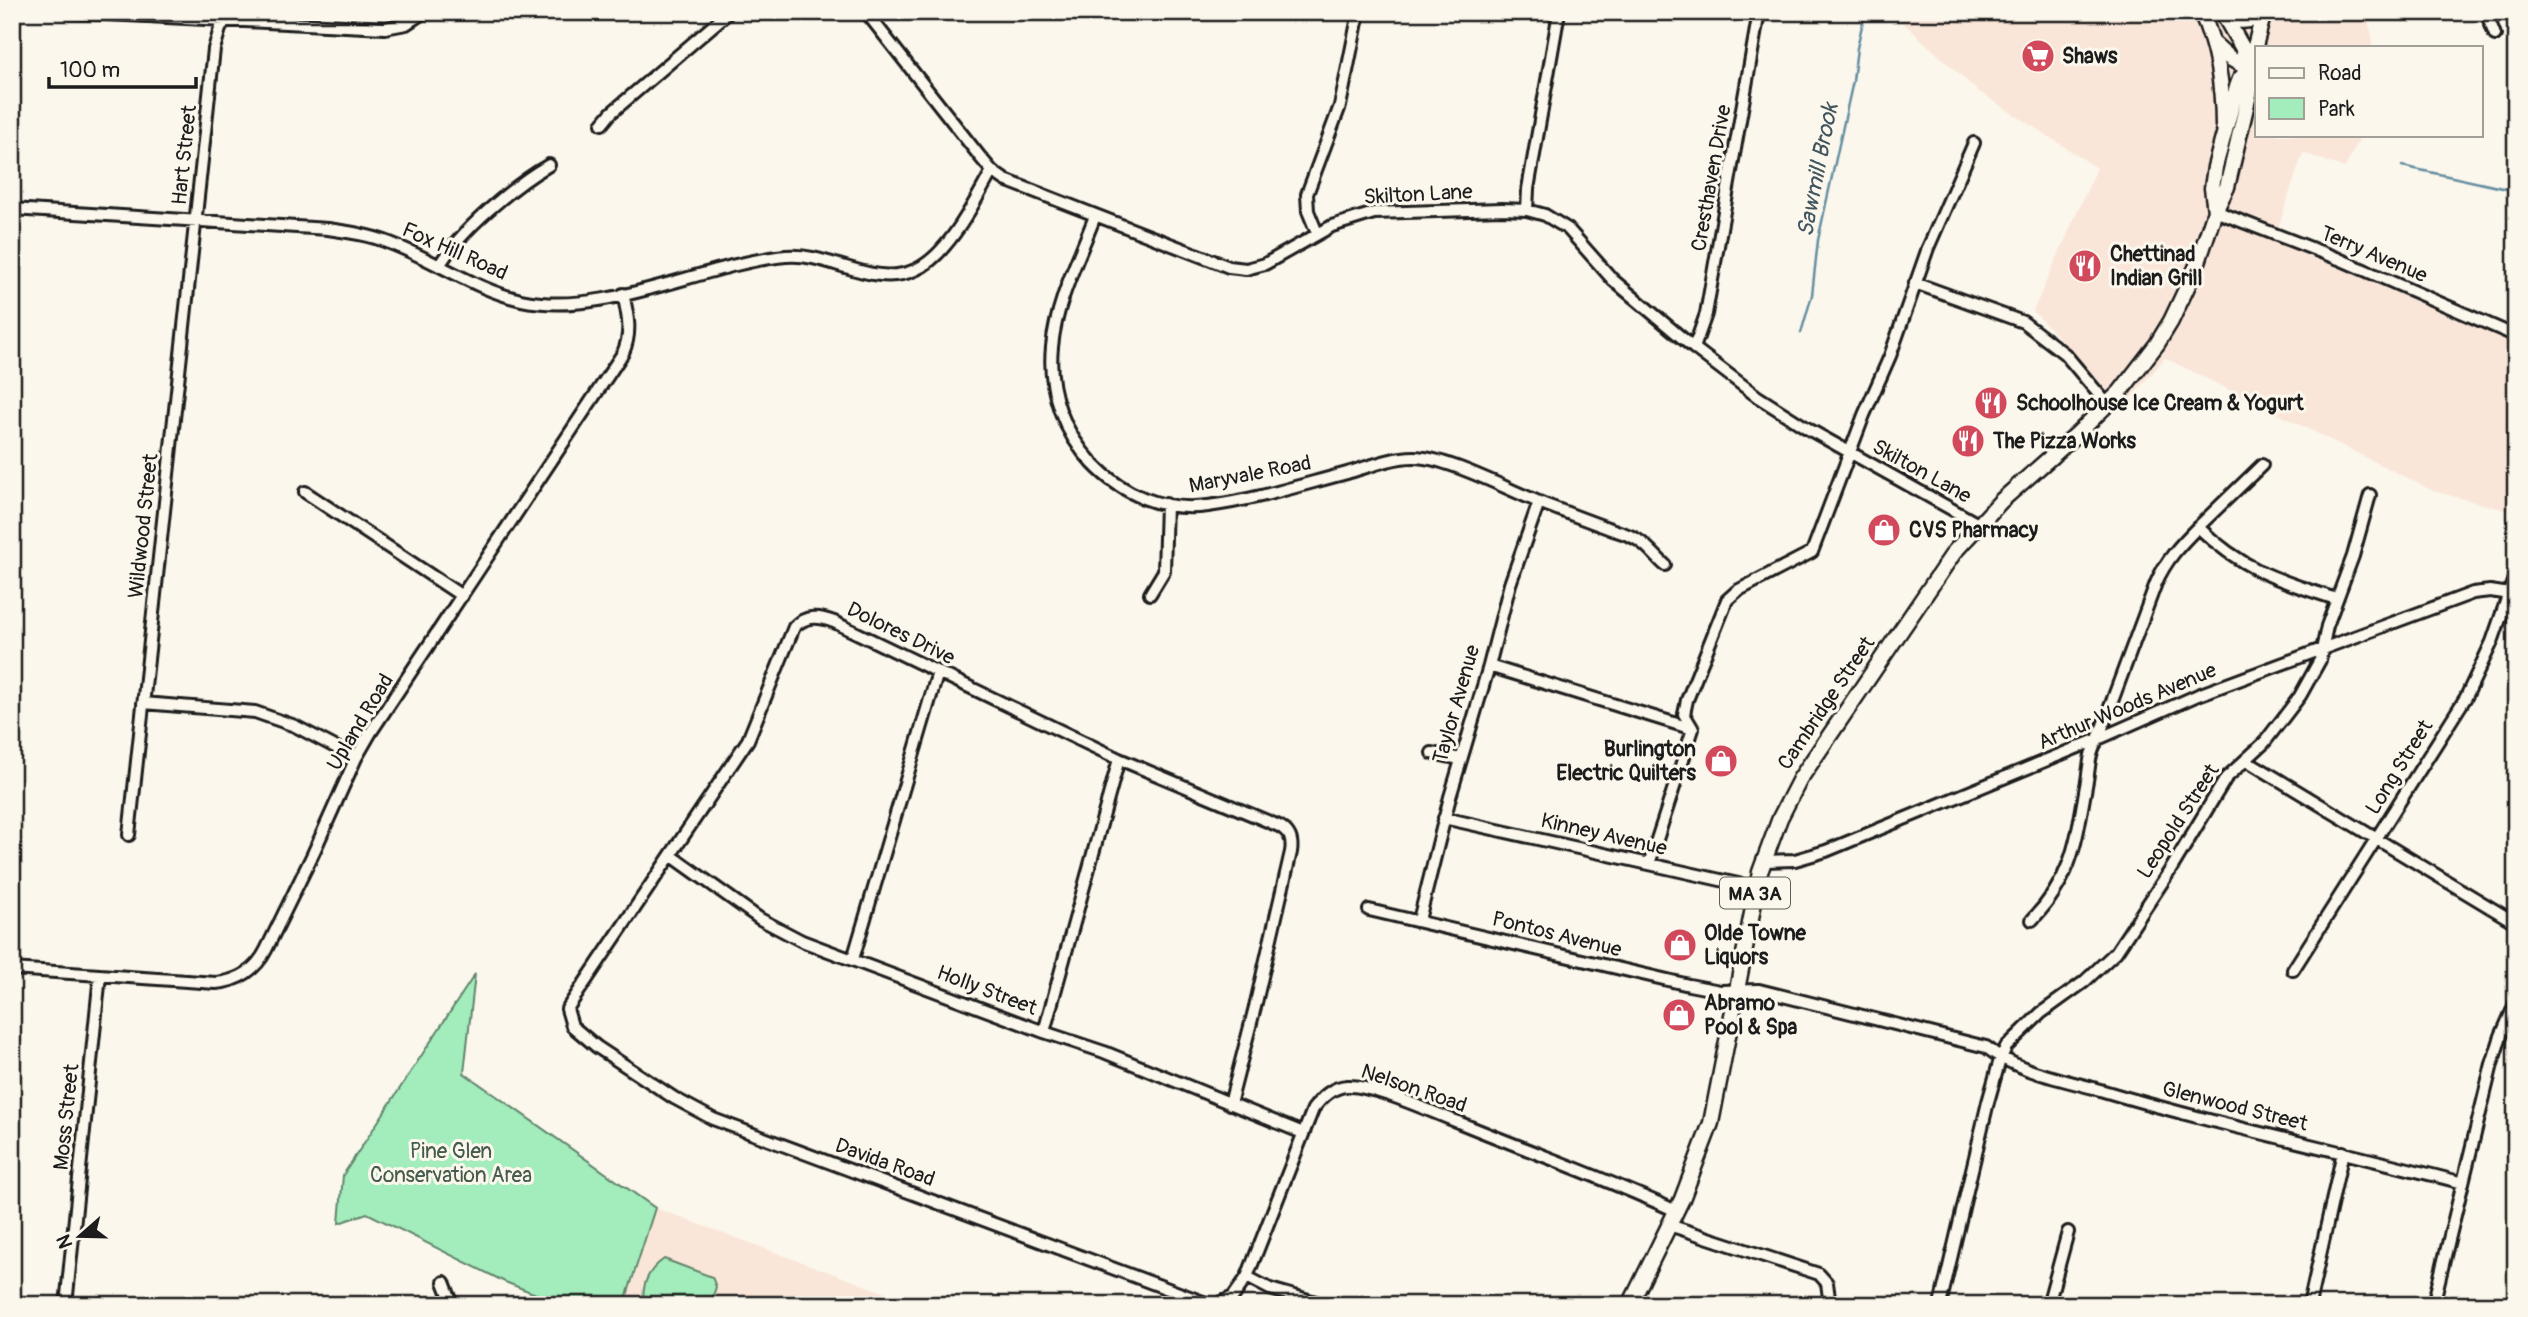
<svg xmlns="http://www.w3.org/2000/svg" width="2528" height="1317" viewBox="0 0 2528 1317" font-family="Pangolin,sans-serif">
<rect width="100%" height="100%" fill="#fbf7ec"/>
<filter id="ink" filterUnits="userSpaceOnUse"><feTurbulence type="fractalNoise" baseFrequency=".0143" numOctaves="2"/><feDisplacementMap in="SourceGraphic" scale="14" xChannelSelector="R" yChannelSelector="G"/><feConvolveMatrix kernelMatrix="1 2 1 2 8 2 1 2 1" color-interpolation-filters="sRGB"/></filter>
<g filter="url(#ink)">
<path fill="#fae6d9" d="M 1891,12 L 2365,12 L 2372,34 L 2372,47 L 2257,47 L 2257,135 L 2361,135 L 2345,168 L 2303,153 L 2274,240 L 2516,343 L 2516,513 L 2433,491 L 2165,358 L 2125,405 L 2103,393 L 2077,357 L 2033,311 L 2097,168 L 1978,91 Z
M 655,1208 L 916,1304 L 624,1305 Z"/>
<path fill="#a3ecbb" stroke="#60846c" stroke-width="2" d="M 475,974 L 464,1073 L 655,1208 L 624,1305 L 559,1303 L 505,1282 L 367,1213 L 339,1223 L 343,1175 Z
M 664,1259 L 712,1277 L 716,1287 L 710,1305 L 644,1305 C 641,1285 648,1270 664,1259 Z"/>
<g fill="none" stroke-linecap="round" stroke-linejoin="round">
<path stroke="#668ea1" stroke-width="2.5" d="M 2402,166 L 2516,191
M 1801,333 L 1812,295 L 1818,240 L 1853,81 L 1857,48 L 1865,12"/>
<defs>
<path id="minor" d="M 68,12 L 385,28 L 406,24 L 424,12
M 866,12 L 981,158 L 992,171 L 1005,180 L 1229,267 L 1246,269 L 1265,264 L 1332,226 L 1374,213 L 1502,209 L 1527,210 L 1545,215 L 1568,229 L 1613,280 L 1694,348 L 1758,397 L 1810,430 L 1978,524
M 2486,12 L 2495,35
M 602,124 L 611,113 L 729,12
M 12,209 L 328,229 C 349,232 370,235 390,243 C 435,260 474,289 521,300 C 605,318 702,264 786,256 C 829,252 873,289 915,270 C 948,256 975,201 992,171
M 1527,210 L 1528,189 L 1559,12
M 2215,211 L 2339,259 L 2516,336
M 1095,216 C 1079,258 1056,302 1052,347 C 1043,434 1118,518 1208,506 C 1255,500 1301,485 1347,473 C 1368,467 1392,457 1414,457 C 1448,457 1514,493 1549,506 C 1568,513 1588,521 1608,528 C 1618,532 1629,534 1638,540 C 1648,546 1656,557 1665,565
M 1317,233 L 1308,211 L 1307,194 L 1340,106 L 1359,12
M 439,266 C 460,231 514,185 549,165
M 1915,283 L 2023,322 L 2065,354 L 2107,404
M 1694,348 L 1706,314 L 1759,12
M 305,492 L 462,596
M 2198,527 L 2262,465
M 1150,594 L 1164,571 L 1166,504
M 1489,666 L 1693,729
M 143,703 L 255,712 L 295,726 L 356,758
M 1693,729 L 1684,714 L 1687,700 L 1727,600 L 1737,591 L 1812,552 L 1864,415 L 1890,356 L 1928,248 L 1974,143
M 1432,753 L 1460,759
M 2246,760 L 2516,923
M 1444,818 L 1756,888
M 129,835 L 214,49 L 220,29 L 230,12
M 672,856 L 760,919 L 802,941 L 1044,1032 L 1104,1052 L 1303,1133
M 1764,861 L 1795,860 L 1826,851 L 2098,739 L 2198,695 L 2473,593 L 2490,591 L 2516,595
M 1649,864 L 1693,729
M 1369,910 L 1689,985 L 1720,991 L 1759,990 L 1986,1047 C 2017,1072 2062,1079 2100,1090 C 2220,1126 2342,1151 2463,1183
M 1419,920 L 1450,797 L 1489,666 L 1510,584 L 1539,502
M 2032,920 C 2073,877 2076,842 2086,786 C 2090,768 2088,754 2098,739 L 2156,583 C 2166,560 2180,545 2198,527 C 2244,571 2278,580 2336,599
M 853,959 L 938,672
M 12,969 L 216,983 C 238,981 256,970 266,950 L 312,856 L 356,758 L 371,732 L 623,353 C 632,333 628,315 623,294
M 2293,970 L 2466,697 L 2492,642 L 2516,573
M 1044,1032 L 1119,759
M 1669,1225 L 1819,1274 L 1827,1283 L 1830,1305
M 1247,1277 L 1270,1289 L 1326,1305
M 444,1282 L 453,1305
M 66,1305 L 100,975
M 1211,1305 L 713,1119 L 674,1098 L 597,1047 L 572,1026 L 567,1009 L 748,740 L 794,627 C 806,615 819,616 834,622 L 1119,759 L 1279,826 C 1290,832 1293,840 1291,852 L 1255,1007 L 1230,1104
M 1215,1305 L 1233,1297 L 1247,1277 L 1313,1109 C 1322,1097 1332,1087 1347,1086 C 1371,1084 1434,1113 1458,1122 C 1531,1152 1605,1178 1676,1211
M 1940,1305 L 1988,1102 L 1999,1063 L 2006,1047 L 2041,1013 L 2084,982 L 2116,952 L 2171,869 L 2226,778 L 2264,743 L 2300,696 L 2320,660 L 2327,626 L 2353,556 L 2370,495
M 2048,1305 L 2068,1232
M 2309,1305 L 2343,1152
M 2433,1305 L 2492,1064 L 2501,1036 L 2516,1002"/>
<path id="major" d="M 2201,12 C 2217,47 2223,88 2223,126
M 2224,13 C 2236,24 2247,21 2262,18
M 2213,43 L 2231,59 L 2249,69
M 2215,211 L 2212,188 L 2215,167 L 2237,87 L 2240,79 L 2249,69 L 2264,12
M 1630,1305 L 1682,1199 L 1711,1123 L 1760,872 L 1780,818 L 1800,779 L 1955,551 L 2001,501 L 2077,434 L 2120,392 L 2157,344 L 2171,321 L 2196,268 L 2215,211 L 2227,187 L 2253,78 L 2242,47 L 2222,12"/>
</defs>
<use href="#minor" stroke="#1c1c1c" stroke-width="16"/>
<use href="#major" stroke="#1c1c1c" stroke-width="19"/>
<use href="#minor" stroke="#fbf7ec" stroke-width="10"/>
<use href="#major" stroke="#fbf7ec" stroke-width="14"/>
</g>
</g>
<defs>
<symbol id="supermarket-disc" viewBox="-11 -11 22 22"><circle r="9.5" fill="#d1495b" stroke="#fbf7ec"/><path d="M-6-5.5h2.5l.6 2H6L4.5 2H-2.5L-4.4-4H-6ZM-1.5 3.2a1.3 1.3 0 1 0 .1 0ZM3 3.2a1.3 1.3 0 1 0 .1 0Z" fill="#fff"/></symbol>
<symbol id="restaurant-disc" viewBox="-11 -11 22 22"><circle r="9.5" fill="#d1495b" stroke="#fbf7ec"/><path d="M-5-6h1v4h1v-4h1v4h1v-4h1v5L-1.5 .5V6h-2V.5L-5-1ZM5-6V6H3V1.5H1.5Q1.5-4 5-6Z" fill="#fff"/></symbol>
<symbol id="shop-disc" viewBox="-11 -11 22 22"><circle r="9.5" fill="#d1495b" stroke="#fbf7ec"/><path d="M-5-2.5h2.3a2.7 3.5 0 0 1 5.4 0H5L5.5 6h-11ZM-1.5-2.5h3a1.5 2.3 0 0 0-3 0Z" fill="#fff"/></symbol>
</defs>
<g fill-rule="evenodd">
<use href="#supermarket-disc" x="2019" y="37" width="38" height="38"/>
<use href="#restaurant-disc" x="2066" y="247" width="38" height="38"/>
<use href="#restaurant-disc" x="1972" y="384" width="38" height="38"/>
<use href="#restaurant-disc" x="1949" y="422" width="38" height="38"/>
<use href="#shop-disc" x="1865" y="511" width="38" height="38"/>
<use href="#shop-disc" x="1702" y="742" width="38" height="38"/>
<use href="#shop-disc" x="1661" y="926" width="38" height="38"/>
<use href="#shop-disc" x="1660" y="996" width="38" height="38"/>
</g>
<g text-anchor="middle" stroke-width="6" stroke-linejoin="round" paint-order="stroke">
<rect fill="#fbf7ec" stroke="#5f5e5a" stroke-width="2" x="1720" y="877.5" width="70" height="31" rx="5"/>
<g font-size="19" font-weight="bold" fill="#1c1c1c">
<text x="1755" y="900">MA 3A</text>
</g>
<g font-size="21" font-weight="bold" fill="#1c1c1c" stroke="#fbf7ec" text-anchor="start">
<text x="2062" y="63">Shaws</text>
<text x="2110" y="261">Chettinad<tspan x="2110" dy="24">Indian Grill</tspan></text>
<text x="2016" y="410">Schoolhouse Ice Cream &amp; Yogurt</text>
<text x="1993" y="448">The Pizza Works</text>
<text x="1909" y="537">CVS Pharmacy</text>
<text x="1696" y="756" text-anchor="end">Burlington<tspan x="1696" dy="24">Electric Quilters</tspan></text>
<text x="1704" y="940">Olde Towne<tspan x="1704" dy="24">Liquors</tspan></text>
<text x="1704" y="1010">Abramo<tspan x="1704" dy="24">Pool &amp; Spa</tspan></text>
</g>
<g font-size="21" fill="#1c1c1c" stroke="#fbf7ec">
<text transform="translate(184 155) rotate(-84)" y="7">Hart Street</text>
<text transform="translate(1711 178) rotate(-80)" y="7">Cresthaven Drive</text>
<text transform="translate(1418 194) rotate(-3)" y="7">Skilton Lane</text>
<text transform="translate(455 251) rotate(24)" y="7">Fox Hill Road</text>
<text transform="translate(2374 254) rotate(23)" y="7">Terry Avenue</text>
<text transform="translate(1922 471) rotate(29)" y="7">Skilton Lane</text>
<text transform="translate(1250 474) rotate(-11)" y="7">Maryvale Road</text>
<text transform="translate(143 526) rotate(-84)" y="7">Wildwood Street</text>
<text transform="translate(901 633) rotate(26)" y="7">Dolores Drive</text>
<text transform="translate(1826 703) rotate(-56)" y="7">Cambridge Street</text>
<text transform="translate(1456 704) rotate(-74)" y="7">Taylor Avenue</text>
<text transform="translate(2127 706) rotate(-23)" y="7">Arthur Woods Avenue</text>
<text transform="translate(360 722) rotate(-59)" y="7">Upland Road</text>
<text transform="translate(2399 767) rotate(-58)" y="7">Long Street</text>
<text transform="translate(2178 821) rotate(-57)" y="7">Leopold Street</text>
<text transform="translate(1604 834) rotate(13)" y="7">Kinney Avenue</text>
<text transform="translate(1557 934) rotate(14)" y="7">Pontos Avenue</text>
<text transform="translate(987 990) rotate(21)" y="7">Holly Street</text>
<text transform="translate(1414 1088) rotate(19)" y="7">Nelson Road</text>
<text transform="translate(2235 1106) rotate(14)" y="7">Glenwood Street</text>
<text transform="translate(66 1117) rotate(-84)" y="7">Moss Street</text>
<text transform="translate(885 1162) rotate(20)" y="7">Davida Road</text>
</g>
<g font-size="21" fill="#445a4c" stroke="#fbf7ec">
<text x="451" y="1158">Pine Glen<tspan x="451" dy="24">Conservation Area</tspan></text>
</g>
<g font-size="23" font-style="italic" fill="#41555f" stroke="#fbf7ec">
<text transform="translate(1817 170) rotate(-79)" y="8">Sawmill Brook</text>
</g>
</g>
<rect width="2528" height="1317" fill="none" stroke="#fbf7ec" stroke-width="42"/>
<rect x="21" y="21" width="2486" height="1275" fill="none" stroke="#1c1c1c" stroke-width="2.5" filter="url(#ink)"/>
<rect x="2255" y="46" width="228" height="91" fill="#fbf7ec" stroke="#a29f99" stroke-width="2"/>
<rect x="2269" y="68" width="35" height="10" fill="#fbf7ec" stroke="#a29f99" stroke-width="2"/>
<text x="2318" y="80" font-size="21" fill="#1c1c1c">Road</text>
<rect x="2269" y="98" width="35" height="21" fill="#a3ecbb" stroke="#a29f99" stroke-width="2"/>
<text x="2318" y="116" font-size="21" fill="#1c1c1c">Park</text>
<g transform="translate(80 1236) rotate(250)" stroke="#fbf7ec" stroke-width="5" paint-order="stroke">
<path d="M0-5L12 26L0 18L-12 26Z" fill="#1c1c1c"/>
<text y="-10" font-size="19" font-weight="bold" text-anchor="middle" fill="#1c1c1c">N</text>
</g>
<path d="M49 77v10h147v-10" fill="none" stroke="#1c1c1c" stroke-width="3.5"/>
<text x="60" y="77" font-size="21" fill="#1c1c1c" stroke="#fbf7ec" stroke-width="5" paint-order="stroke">100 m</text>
</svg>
